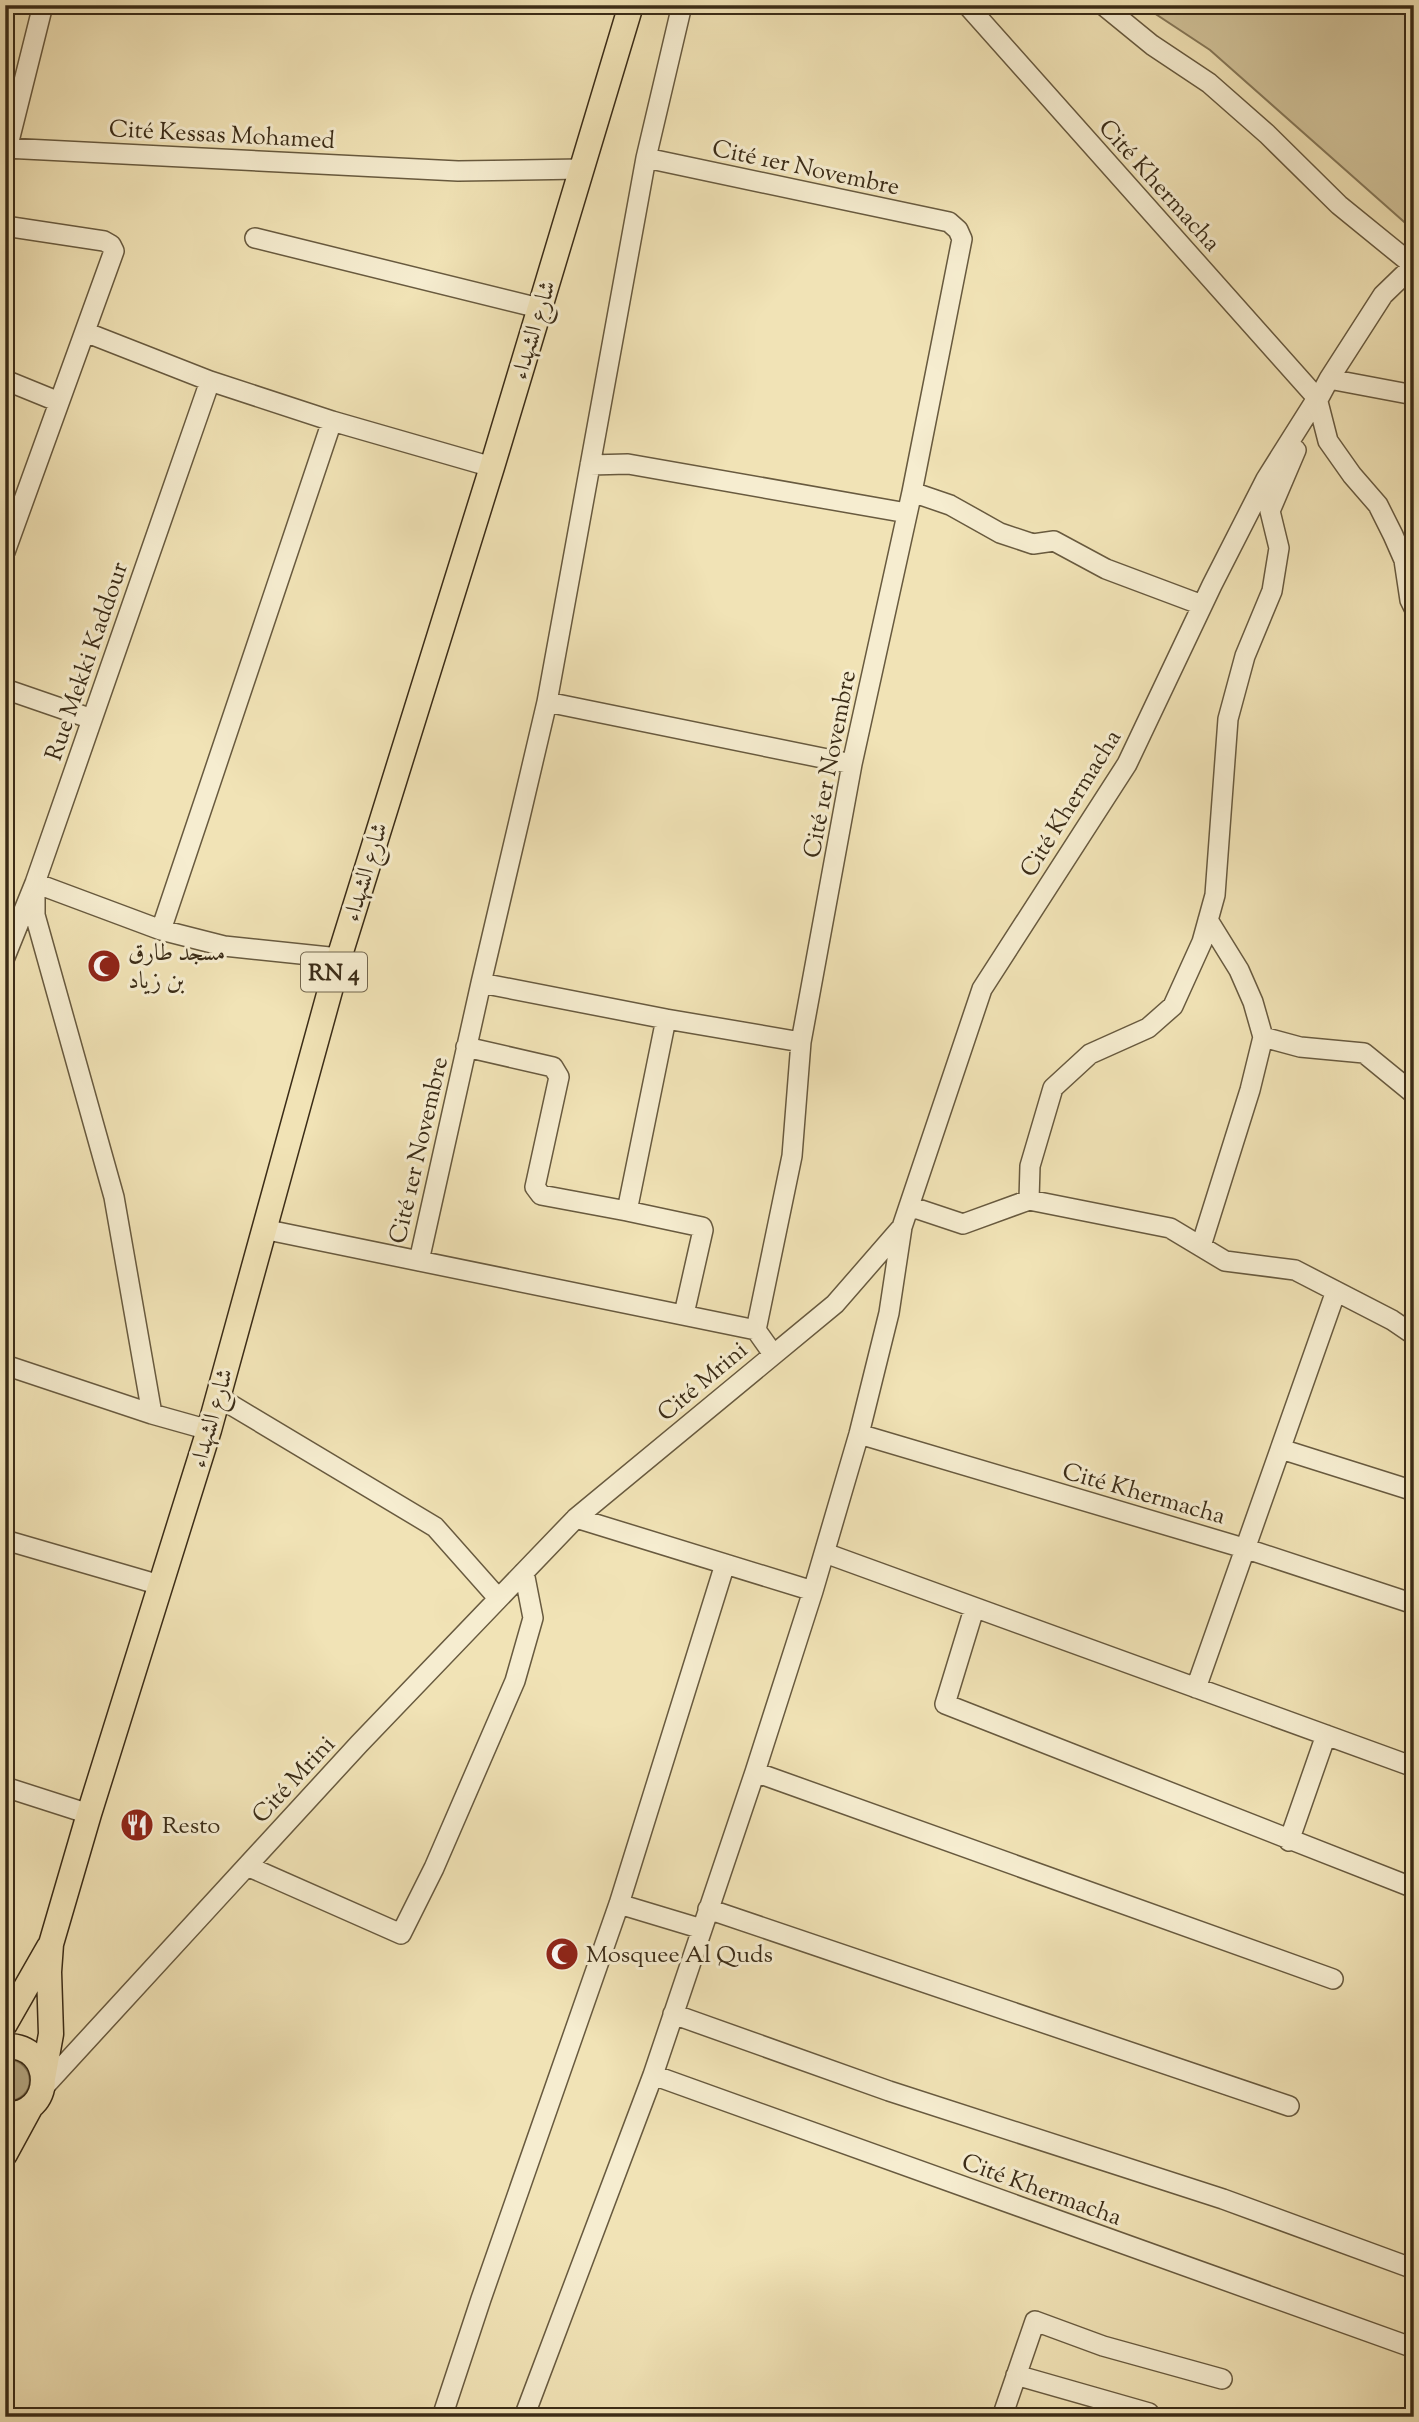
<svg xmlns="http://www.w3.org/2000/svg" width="1419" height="2422" viewBox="0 0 1419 2422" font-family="'Sorts Mill Goudy',Amiri,serif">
<rect width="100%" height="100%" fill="#f1e3b6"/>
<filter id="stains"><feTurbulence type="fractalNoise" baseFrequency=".00286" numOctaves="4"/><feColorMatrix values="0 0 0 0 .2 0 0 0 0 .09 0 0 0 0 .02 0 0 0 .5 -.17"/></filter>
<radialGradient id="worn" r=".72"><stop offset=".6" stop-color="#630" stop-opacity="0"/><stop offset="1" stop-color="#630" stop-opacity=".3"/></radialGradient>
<path fill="#d2c49b" stroke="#867859" stroke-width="2" d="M 1142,5 L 1414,5 L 1414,228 L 1411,228 L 1210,50 Z"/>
<path fill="#b3a580" stroke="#837556" stroke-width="2" d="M 5,2059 C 38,2059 38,2102 5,2101 Z"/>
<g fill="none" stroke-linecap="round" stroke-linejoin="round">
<defs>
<path id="minor" d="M 1103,5 L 1152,45 L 1209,83 L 1267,134 L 1339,205 L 1414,266
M 5,148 L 458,171 L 581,169
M 7,149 L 43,5
M 646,158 L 949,222 L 958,230 L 962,239 L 912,492 L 852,764 L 801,1042 L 792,1156 L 756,1330
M 5,226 L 104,241 L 111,245 L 114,251 L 5,552
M 255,238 L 539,308
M 85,332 L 210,381 L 332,421 L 492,467
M 1329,379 L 1414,395
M 5,380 L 59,402
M 1317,398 L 1328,441 L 1352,475 L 1378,505 L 1393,535 L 1404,560 L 1410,600 L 1414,608
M 1313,409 L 1329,379 L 1383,295 L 1414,265
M 590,465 L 628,464 L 907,513
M 912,492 L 950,505 L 1000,533 L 1033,544 L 1054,541 L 1106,569 L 1202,605
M 5,689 L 92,719
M 547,702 L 852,764
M 161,930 L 332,421
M 5,957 L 35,883 L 210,381
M 481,983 L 666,1019 L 801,1042
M 666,1019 L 627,1211 L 702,1227 L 703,1230 L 684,1314
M 1263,1037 L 1300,1047 L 1364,1053 L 1414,1094
M 466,1047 L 553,1067 L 559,1077 L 535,1187 L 541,1195 L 627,1211
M 1029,1200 L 1030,1166 L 1053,1088 L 1090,1054 L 1148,1028 L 1173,1006 L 1202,942 L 1215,895 L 1228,719 L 1245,656 L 1272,591 L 1279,548 L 1270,511 L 1296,450
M 909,1206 L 963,1224 L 1029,1200 L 1170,1228 L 1225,1261 L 1295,1270 L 1392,1320 L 1414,1335
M 263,1229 L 756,1330 L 773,1354
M 1201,1246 L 1250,1090 L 1263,1037 L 1253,1002 L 1239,970 L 1208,920
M 419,1261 L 481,983 L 547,702 L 646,158 L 682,5
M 5,1365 L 152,1414 L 209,1430
M 218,1397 L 435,1527 L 498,1598
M 152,1414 L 114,1197 L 35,915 L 35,883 L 161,930 L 224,946 L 339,958
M 859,1434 L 1247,1549 L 1414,1604
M 1281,1449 L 1414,1491
M 576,1518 L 813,1591
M 5,1540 L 160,1585
M 825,1553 L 1414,1767
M 974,1609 L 945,1704 L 1414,1888
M 1196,1688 L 1336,1291
M 755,1772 L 1333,1979
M 5,1787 L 89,1814
M 1289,1841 L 1326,1735
M 247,1866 L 401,1934 L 434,1868 L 515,1681 L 533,1618 L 524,1572
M 619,1904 L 702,1929
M 708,1909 L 1289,2106
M 673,2014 L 889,2091 L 1223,2199 L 1414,2269
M 653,2075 L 1414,2348
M 42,2089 L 359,1744 L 576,1518 L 835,1304 L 902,1227
M 1016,2375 L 1149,2413
M 442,2417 L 481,2299 L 619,1904 L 725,1564
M 524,2417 L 653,2075 L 755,1772 L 813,1591 L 859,1434 L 889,1313 L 902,1227 L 982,989 L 1127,764 L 1212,585 L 1266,479 L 1317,398 L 967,5
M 1002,2417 L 1035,2321 L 1103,2346 L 1222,2379"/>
<path id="major" d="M 5,2024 L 49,1947
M 5,2046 C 56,2044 55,2117 5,2114
M 43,2078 L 51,2034 L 49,1972 L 51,1944 L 89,1814 L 209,1430 L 339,958 L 492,467 L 631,5
M 5,2154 L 30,2108"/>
</defs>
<use href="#minor" stroke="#685a3f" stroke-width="22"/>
<use href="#major" stroke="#3b2c17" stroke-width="27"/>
<use href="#minor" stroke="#f6edd0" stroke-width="19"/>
<use href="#major" stroke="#f1e3b6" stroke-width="24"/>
</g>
<defs>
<symbol id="mosque-disc" viewBox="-11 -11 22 22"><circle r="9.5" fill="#8f2418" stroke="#f6edd0"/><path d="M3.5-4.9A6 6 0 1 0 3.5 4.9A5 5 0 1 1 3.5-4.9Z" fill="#fff"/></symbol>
<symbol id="restaurant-disc" viewBox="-11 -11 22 22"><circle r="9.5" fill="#8f2418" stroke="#f6edd0"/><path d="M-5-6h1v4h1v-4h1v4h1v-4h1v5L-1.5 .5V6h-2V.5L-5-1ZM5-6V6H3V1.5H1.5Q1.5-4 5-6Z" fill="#fff"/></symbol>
</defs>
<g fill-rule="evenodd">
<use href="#mosque-disc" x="85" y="947" width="38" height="38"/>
<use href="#restaurant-disc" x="118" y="1806" width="38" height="38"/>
<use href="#mosque-disc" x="543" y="1935" width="38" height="38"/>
</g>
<g text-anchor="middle" stroke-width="6" stroke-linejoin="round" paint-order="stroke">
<rect fill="#f6edd0" stroke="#73664e" stroke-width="2" x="301" y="952.5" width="66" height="39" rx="5"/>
<g font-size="23" font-weight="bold" fill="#3b2c17">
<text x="334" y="980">RN 4</text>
</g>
<g font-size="24" fill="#3b2c17" stroke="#f6edd0">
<text transform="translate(222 134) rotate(3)" y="8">Cité Kessas Mohamed</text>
<text transform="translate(806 167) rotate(12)" y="8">Cité 1er Novembre</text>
<text transform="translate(1160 185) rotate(48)" y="8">Cité Khermacha</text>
<text transform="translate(533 330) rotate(-73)" y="8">شارع الشهداء</text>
<text transform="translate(86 661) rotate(-71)" y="8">Rue Mekki Kaddour</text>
<text transform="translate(829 764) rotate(-79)" y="8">Cité 1er Novembre</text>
<text transform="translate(1070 803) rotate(-58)" y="8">Cité Khermacha</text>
<text transform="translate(365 872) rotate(-73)" y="8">شارع الشهداء</text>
<text transform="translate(418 1150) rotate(-77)" y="8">Cité 1er Novembre</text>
<text transform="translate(702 1381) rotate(-40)" y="8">Cité Mrini</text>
<text transform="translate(211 1418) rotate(-74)" y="8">شارع الشهداء</text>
<text transform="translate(1144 1493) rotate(16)" y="8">Cité Khermacha</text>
<text transform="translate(293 1779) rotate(-47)" y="8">Cité Mrini</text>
<text transform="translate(1042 2189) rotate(20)" y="8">Cité Khermacha</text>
</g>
<g font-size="24" fill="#3b2c17" stroke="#f6edd0" text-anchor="start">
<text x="128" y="960">مسجد طارق<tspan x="128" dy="28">بن زياد</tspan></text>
<text x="162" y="1833">Resto</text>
<text x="586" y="1962">Mosquee Al Quds</text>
</g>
</g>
<rect width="1419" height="2422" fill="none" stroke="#f1e3b6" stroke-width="28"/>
<rect x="7" y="7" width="1405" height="2408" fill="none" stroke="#3b2c17" stroke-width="3.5"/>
<rect x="14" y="14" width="1391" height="2394" fill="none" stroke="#3b2c17" stroke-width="2"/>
<rect width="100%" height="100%" filter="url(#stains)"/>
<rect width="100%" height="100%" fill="url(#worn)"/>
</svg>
